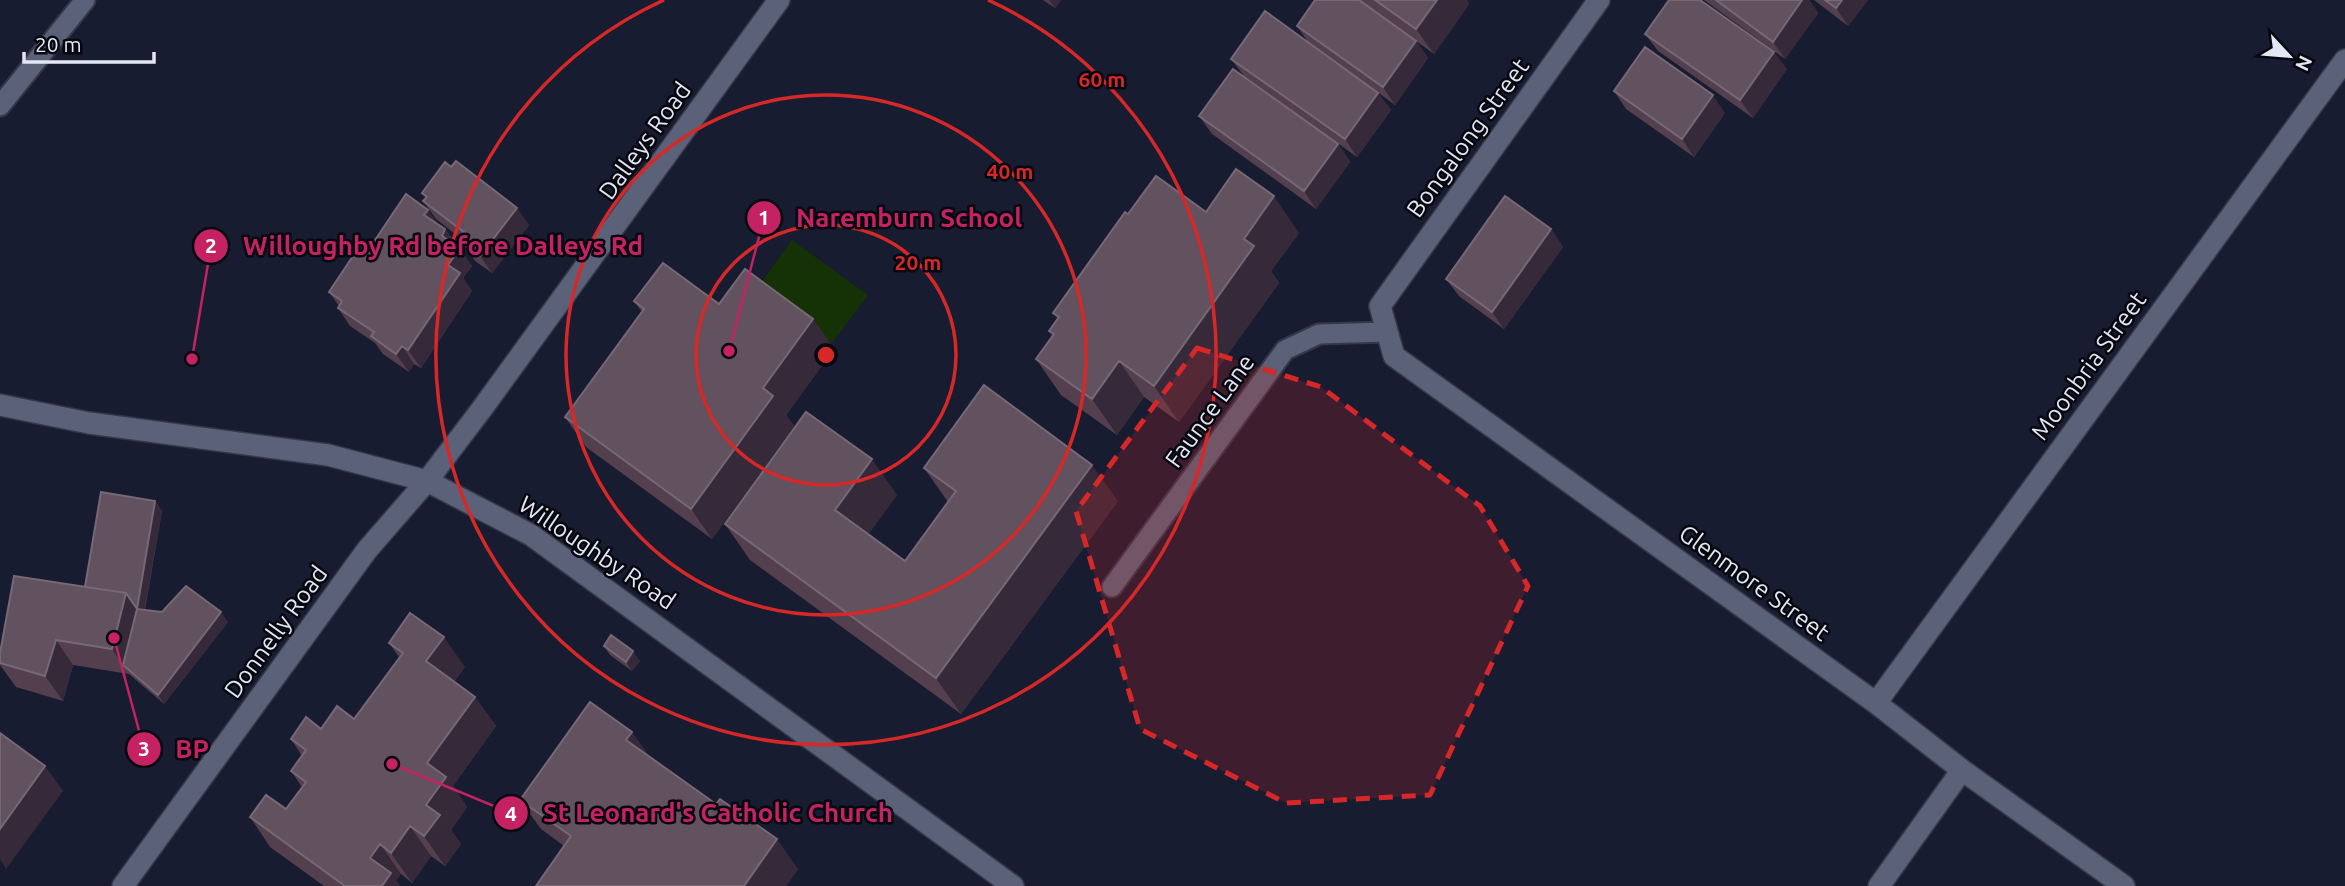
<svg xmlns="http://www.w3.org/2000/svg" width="2345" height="886" viewBox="0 0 2345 886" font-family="Ubuntu,sans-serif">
<rect width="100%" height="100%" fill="#181c30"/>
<path fill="#153106" d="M 792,240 L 868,295 L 832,343 L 757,288 Z"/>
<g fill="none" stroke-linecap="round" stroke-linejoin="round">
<defs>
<path id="lane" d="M 0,106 L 85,0
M 1112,587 L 1285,350 L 1319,334 L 1387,332"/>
<path id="street" d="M 1599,0 L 1380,306 L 1394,356 L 1876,703 L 1962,770 L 2124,886
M 1876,703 L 2345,60
M 123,886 L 367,550 L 427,481 L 481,410 L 779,0
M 1879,886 L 1962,770"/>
<path id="secondary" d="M 0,405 L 89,423 L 328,455 L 427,481 L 531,535 L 1013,886"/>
</defs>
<use href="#lane" stroke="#363848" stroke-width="23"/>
<use href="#street" stroke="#363848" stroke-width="24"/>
<use href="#secondary" stroke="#363848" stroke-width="24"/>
<use href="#lane" stroke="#5b6179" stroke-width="19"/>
<use href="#street" stroke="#5b6179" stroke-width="21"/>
<use href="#secondary" stroke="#5b6179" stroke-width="21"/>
</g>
<path fill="#533f4d" d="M 1043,0 L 1061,0 L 1055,8 Z
M 1315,0 L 1467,0 L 1469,4 L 1434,54 L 1416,41 L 1428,58 L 1395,105 L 1376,91 L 1391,110 L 1357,157 L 1244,76 L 1231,59 L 1308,42 L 1297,26 Z
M 1704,0 L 1809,0 L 1818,13 L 1785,59 Z
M 1814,0 L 1868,0 L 1848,26 Z
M 1645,34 L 1787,69 L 1753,118 L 1658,51 Z
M 1614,91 L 1725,113 L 1694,157 L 1626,109 Z
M 1199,116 L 1338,144 L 1350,162 L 1316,209 L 1212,134 Z
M 422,193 L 529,225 L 492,273 L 475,261 L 463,243 L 464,241 L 436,219 L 423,201 L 426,198 Z
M 1206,212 L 1299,233 L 1271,271 L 1279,283 L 1179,422 L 1144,397 L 1117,435 L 1061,395 L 1036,359 L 1052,336 L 1049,331 L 1058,319 L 1053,313 Z
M 439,225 L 445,229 L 472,266 L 463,278 L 472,291 L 421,368 L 414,364 L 409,372 L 383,354 L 375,343 L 350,326 L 338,308 L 339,306 L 329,292 L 369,249 Z
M 1551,229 L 1563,247 L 1504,329 L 1459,296 L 1446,279 Z
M 634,301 L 719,304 L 813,319 L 834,349 L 786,415 L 794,426 L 712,539 L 586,447 L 565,417 L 642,312 Z
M 924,468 L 1118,501 L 961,714 L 750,560 L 725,524 L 897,495 L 868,534 L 905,561 L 948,502 Z
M 155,501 L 162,511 L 145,610 L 228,622 L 164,704 L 129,674 L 73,665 L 63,701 L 16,687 L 0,665 L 0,653 L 85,587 Z
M 389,643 L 465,667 L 454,682 L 475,697 L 496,726 L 453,786 L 467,807 L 451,830 L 461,844 L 445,866 L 431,856 L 412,883 L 401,874 L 396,880 L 400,886 L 324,886 L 270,847 L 250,817 L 286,809 L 302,787 L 291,771 L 302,756 L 291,739 L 354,719 L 399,657 Z
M 604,646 L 640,661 L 632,671 L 610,655 Z
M 649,756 L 798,869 L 786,886 L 536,886 L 564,846 L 541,829 L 520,800 Z"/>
<path fill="#35293a" d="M 1049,0 L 1061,0 L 1055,8 Z
M 1437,0 L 1467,0 L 1469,4 L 1434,54 L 1416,29 Z
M 1802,0 L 1809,0 L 1818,13 L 1785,59 L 1773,42 Z
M 1842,0 L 1868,0 L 1848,26 L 1836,8 Z
M 1416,41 L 1428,58 L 1395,105 L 1383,87 Z
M 1774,52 L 1787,69 L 1753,118 L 1740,100 Z
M 1378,93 L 1391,110 L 1357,157 L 1345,139 Z
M 1713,95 L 1725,113 L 1694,157 L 1682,139 Z
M 1338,144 L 1350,162 L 1316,209 L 1304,191 Z
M 1274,196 L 1299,233 L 1271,271 L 1279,283 L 1179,422 L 1154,386 L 1244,239 Z
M 517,208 L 529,225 L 492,273 L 480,256 Z
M 428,210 L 441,228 L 424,215 Z
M 445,229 L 458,247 L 442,236 Z
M 1551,229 L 1563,247 L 1504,329 L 1492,312 Z
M 460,248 L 472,266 L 463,278 L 472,291 L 421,368 L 408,350 L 448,265 Z
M 813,319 L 834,349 L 786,415 L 794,426 L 712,539 L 691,509 L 763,388 Z
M 402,346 L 414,364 L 409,372 L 396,354 Z
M 1119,361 L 1144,397 L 1117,435 L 1092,399 Z
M 872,459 L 897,495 L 860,546 L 835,510 Z
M 1092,465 L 1118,501 L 961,714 L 936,678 Z
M 155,501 L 162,511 L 143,618 L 123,665 L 112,649 L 126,593 Z
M 221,612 L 228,622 L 164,704 L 158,695 Z
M 444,637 L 465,667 L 447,691 L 426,661 Z
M 56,640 L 73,665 L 63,701 L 45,676 Z
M 633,651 L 640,661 L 632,671 L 626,662 Z
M 475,697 L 496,726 L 453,786 L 467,807 L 451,830 L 461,844 L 445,866 L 424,836 L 426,805 L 427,763 Z
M 632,732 L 653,761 L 626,740 Z
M 45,766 L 63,791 L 6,869 L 0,859 L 0,829 Z
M 410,826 L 431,856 L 412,883 L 391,853 Z
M 777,839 L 798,869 L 786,886 L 744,886 Z
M 380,844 L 401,874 L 396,880 L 400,886 L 382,886 L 370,858 Z"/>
<path fill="#62515f" stroke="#766876" stroke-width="2" d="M 1315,0 L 1359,0 L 1416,41 L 1383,87 L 1297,26 Z
M 1375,0 L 1437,0 L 1416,29 Z
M 1669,0 L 1700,0 L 1774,52 L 1740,100 L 1645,34 Z
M 1716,0 L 1802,0 L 1773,42 Z
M 1825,0 L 1842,0 L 1836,8 Z
M 1265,11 L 1378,93 L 1345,139 L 1231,59 Z
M 1645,47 L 1713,95 L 1682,139 L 1614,91 Z
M 1233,69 L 1338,144 L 1304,191 L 1199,116 Z
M 456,161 L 517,208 L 480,256 L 463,243 L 469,236 L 423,201 L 427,197 L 422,193 L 445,162 L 451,167 Z
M 1236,169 L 1274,196 L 1244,239 L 1254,246 L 1154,386 L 1119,361 L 1092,399 L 1036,359 L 1054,334 L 1049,331 L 1059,317 L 1053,313 L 1125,212 L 1128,214 L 1156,176 L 1206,212 Z
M 406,194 L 428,210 L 424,215 L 445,229 L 442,236 L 460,248 L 448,265 L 460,273 L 408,350 L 402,346 L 396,354 L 371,336 L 374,332 L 338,308 L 342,301 L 329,292 L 361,244 L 369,249 Z
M 1505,196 L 1551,229 L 1492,312 L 1446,279 Z
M 663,263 L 719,304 L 745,269 L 813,319 L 763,388 L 773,396 L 691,509 L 565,417 L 644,309 L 634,301 Z
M 984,385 L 1092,465 L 936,678 L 725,524 L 806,412 L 872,459 L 835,510 L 905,561 L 956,491 L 924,468 Z
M 101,492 L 155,501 L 137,609 L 126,593 L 85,587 Z
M 14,576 L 126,593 L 112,649 L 56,640 L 45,676 L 0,663 L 0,653 Z
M 186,586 L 221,612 L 158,695 L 123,665 L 137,609 L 162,612 Z
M 410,613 L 444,637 L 426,661 L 475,697 L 427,763 L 446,777 L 426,805 L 440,815 L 424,836 L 410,826 L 391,853 L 380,844 L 370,858 L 391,873 L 382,886 L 345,886 L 250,817 L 266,795 L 286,809 L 306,782 L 291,771 L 306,750 L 291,739 L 306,717 L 321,729 L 337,706 L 354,719 L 403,653 L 389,643 Z
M 611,635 L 633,651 L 626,662 L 604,646 Z
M 590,702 L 632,732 L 626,740 L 716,804 L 720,799 L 777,839 L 744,886 L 536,886 L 571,836 L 520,800 Z
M 0,733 L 45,766 L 0,829 Z"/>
<path fill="#d62828" fill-opacity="0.2" stroke="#d62828" stroke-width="5" stroke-dasharray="14 9" stroke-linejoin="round" d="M 1197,348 L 1321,387 L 1480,506 L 1528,586 L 1430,795 L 1286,803 L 1140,729 L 1076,511 Z"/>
<g fill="none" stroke="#d62828" stroke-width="3.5">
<circle cx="826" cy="355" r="130"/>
<circle cx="826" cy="355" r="260"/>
<path d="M988 0A390 390 0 1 1 664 0"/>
</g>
<g text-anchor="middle" stroke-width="5" stroke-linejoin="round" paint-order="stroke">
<g font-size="24" fill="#e3e7f5" stroke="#06070f">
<text transform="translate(1468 138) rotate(-54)" y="8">Bongalong Street</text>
<text transform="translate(645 141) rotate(-54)" y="8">Dalleys Road</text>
<text transform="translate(2089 366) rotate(-54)" y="8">Moonbria Street</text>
<text transform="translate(1210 411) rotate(-54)" y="8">Faunce Lane</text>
<text transform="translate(597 553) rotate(34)" y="8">Willoughby Road</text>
<text transform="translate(1754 583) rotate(36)" y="8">Glenmore Street</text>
<text transform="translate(276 632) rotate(-54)" y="8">Donnelly Road</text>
</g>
</g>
<circle cx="826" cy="355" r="10" fill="#d62828" stroke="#06070f" stroke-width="3.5"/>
<g font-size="21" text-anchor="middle" font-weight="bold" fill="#d62828" stroke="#06070f" stroke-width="5" stroke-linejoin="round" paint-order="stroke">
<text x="1102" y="87">60 m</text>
<text x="1010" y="179">40 m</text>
<text x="918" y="270">20 m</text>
</g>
<path fill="none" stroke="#c42263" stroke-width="2.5" d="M729 351L764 218M192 359L211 246M114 638L144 749M392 764L511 813"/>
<g fill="#c42263" stroke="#06070f" stroke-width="2.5">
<circle cx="729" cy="351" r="7"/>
<circle cx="192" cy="359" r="7"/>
<circle cx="114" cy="638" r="7"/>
<circle cx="392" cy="764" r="7"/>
<circle cx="764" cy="218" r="18"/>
<circle cx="211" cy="246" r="18"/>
<circle cx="144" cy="749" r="18"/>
<circle cx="511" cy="813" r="18"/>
</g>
<g font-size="21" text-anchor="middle" font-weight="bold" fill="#fff">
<text x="764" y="225">1</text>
<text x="211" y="253">2</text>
<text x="144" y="756">3</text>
<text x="511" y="821">4</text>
</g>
<g font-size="26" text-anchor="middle" font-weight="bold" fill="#c42263" stroke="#06070f" stroke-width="5" stroke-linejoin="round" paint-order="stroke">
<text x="909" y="227">Naremburn School</text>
<text x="443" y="255">Willoughby Rd before Dalleys Rd</text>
<text x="192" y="758">BP</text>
<text x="718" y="822">St Leonard's Catholic Church</text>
</g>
<g transform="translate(2289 56) rotate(116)" stroke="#06070f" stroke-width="5" paint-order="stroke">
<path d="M0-5L12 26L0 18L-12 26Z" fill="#e3e7f5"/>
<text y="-10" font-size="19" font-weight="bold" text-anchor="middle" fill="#e3e7f5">N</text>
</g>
<path d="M24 52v10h130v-10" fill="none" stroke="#e3e7f5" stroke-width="3.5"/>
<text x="35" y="52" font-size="21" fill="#e3e7f5" stroke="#06070f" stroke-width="5" paint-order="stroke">20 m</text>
</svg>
